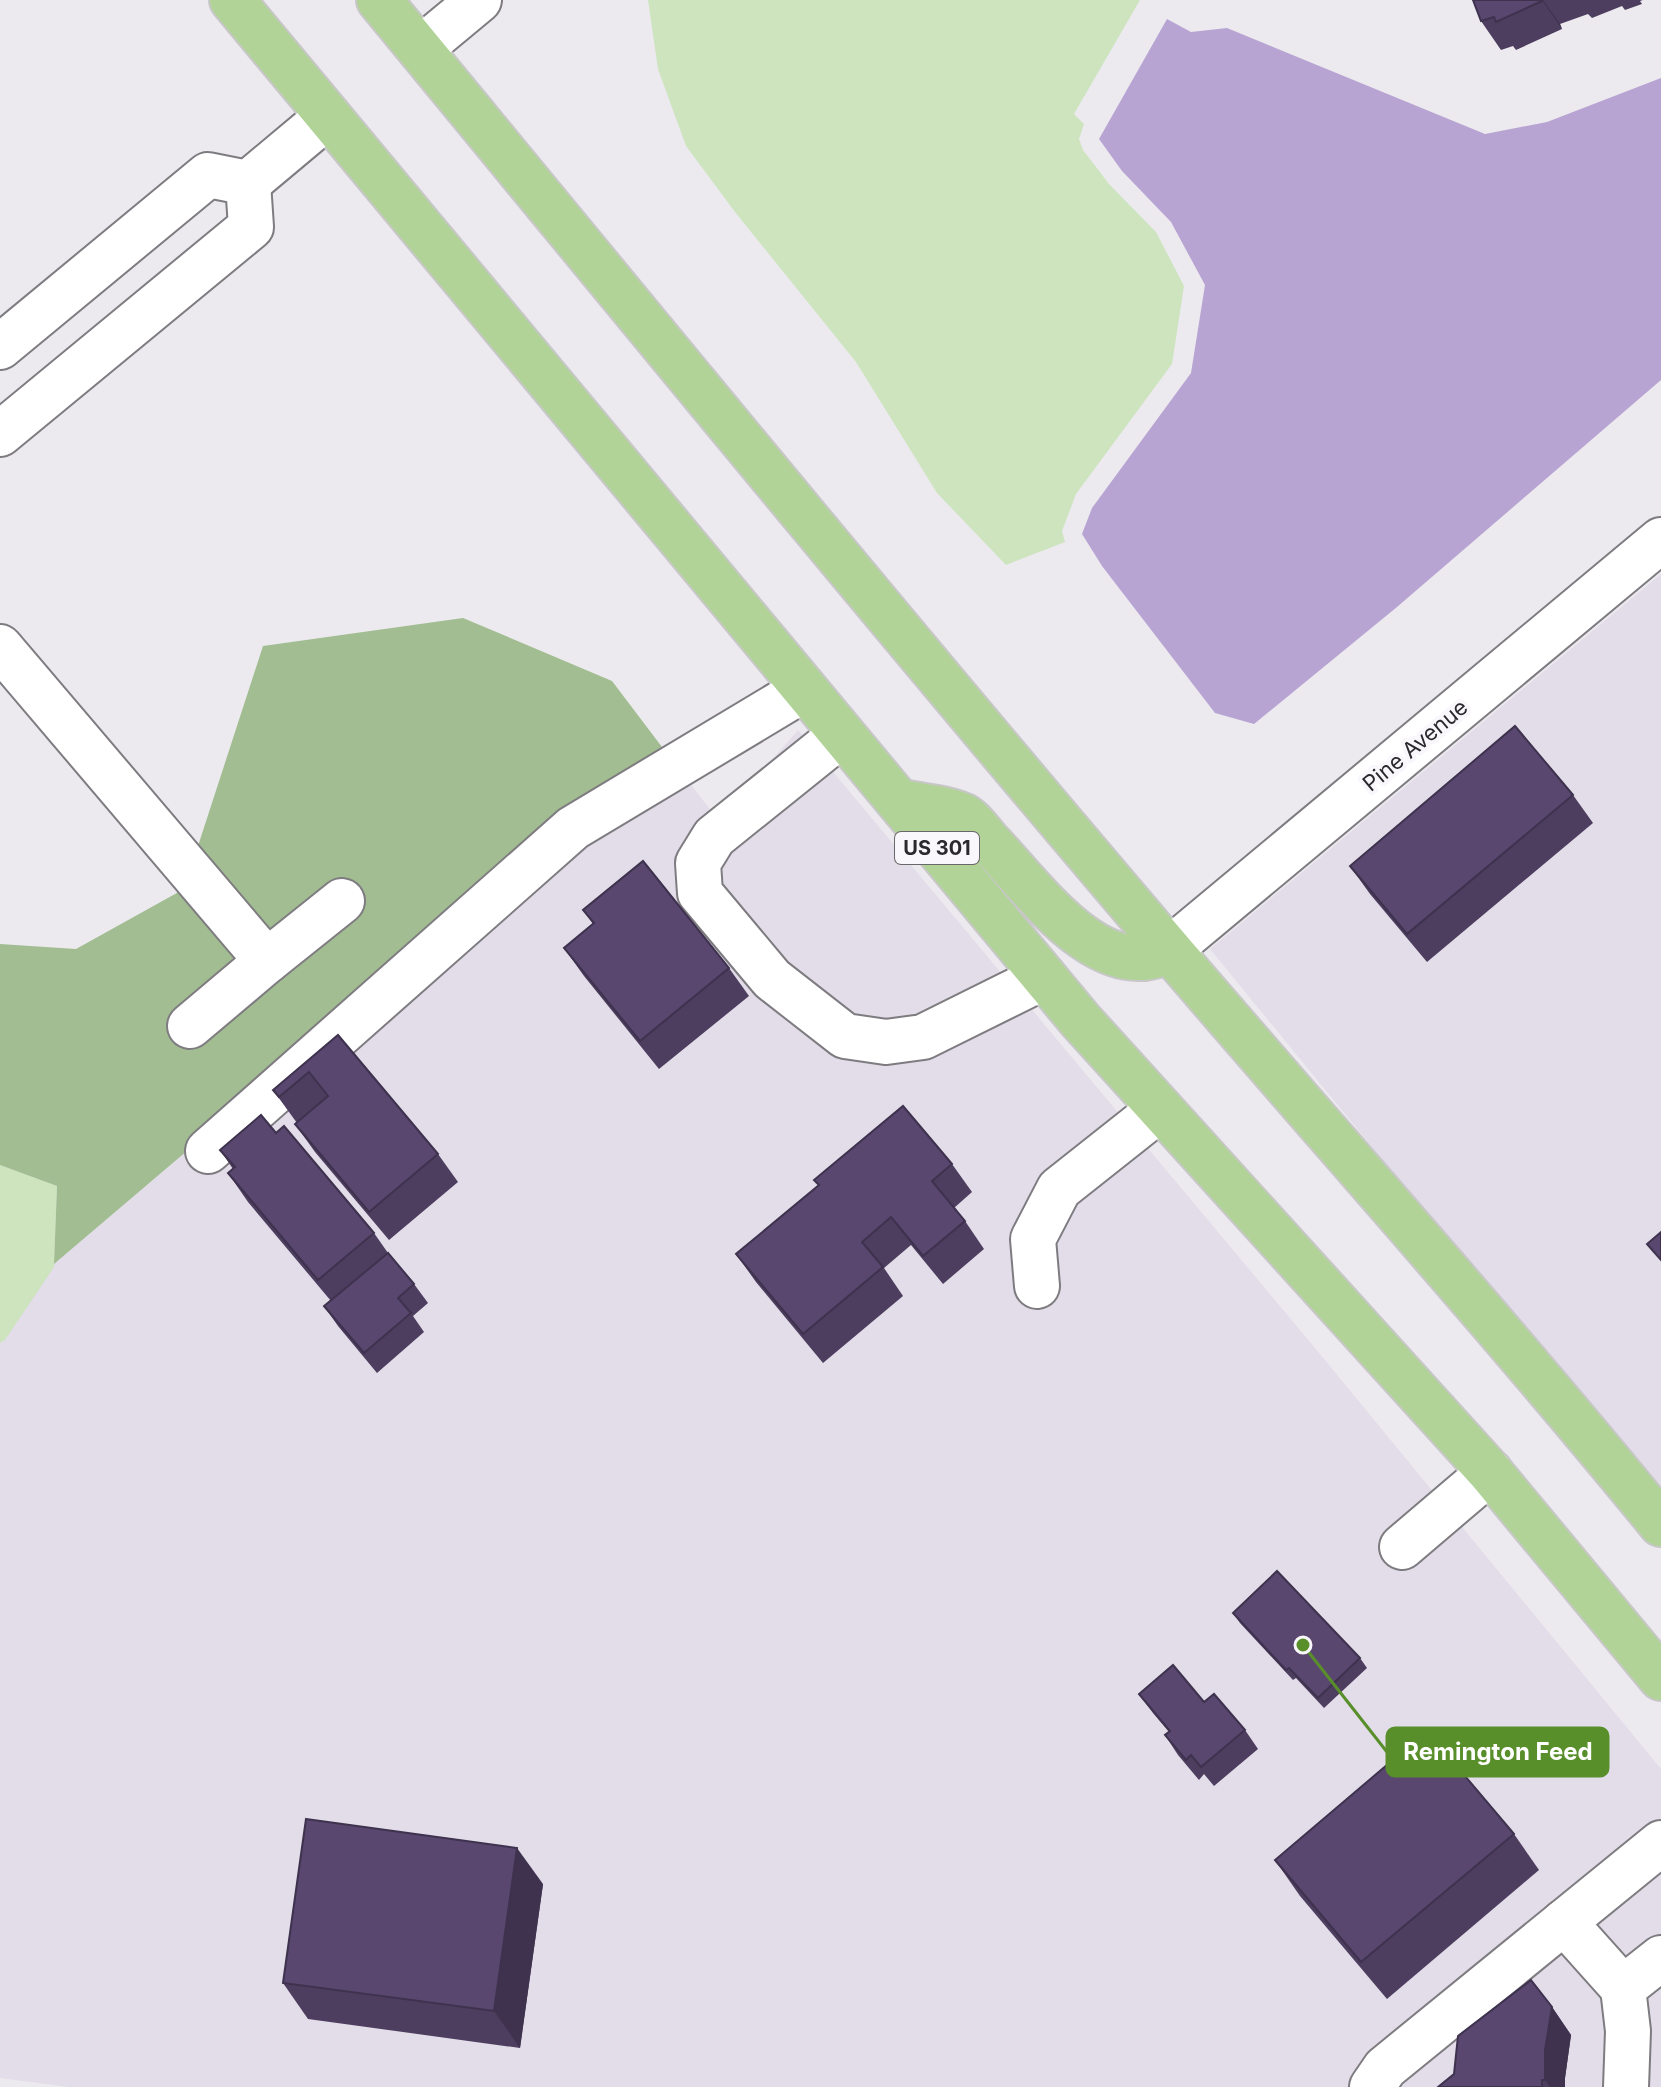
<svg xmlns="http://www.w3.org/2000/svg" width="1661" height="2087" viewBox="0 0 1661 2087" font-family="Inter,sans-serif">
	<style>
		.built { fill: #e2dde9 }
		.green { fill: #cde4bf }
		.forest { fill: #a2bd91 }
		.water { fill: #b8a4d2 }
		.lines { fill: none; stroke-linecap: round; stroke-linejoin: round }
		.minor-casing { stroke: #7e7c80; stroke-width: 48 }
		.major-casing { stroke: #c8c7c8; stroke-width: 48 }
		.minor { stroke: #fff; stroke-width: 44 }
		.major { stroke: #b2d398; stroke-width: 44 }
		.wall { fill: #4d3d5f }
		.shaded-wall { fill: #3e324e }
		.building { fill: #59476f; stroke: #3e324e; stroke-width: 2 }
		.labels { text-anchor: middle; stroke-width: 8; stroke-linejoin: round; paint-order: stroke }
		.shield { fill: #f9f7fc; stroke: #68676a; stroke-width: 2 }
		.shield-label { font-size: 20px; font-weight: bold; fill: #2a292b }
		.street-label { font-size: 22px; fill: #2a292b; stroke: #f9f7fc }
		.leader { fill: none; stroke: #598f2a; stroke-width: 3 }
		.callout-dot { fill: #598f2a; stroke: #f9f7fc; stroke-width: 3 }
		.callout { fill: #598f2a; stroke: #598f2a; stroke-width: 3 }
		.callout-label { font-size: 24px; text-anchor: middle; font-weight: bold; fill: #fff }
	</style>
	<rect width="100%" height="100%" fill="#eceaef"/>
	<g class="built">
		<path d="M1661 574V1490L1430 1218 1210 949Z"/>
		<path d="M798 730 1315 1348 1661 1769V2087H69L0 2078V1343L5 1340 54 1264 662 747 719 821Z"/>
	</g>
	<g class="green">
		<path d="M648 0H1140L1074 114 1084 124 1079 139 1083 150 1109 184 1156 232 1184 286 1172 364 1076 494 1062 531 1065 542 1006 565 937 493 856 362 735 212 686 146 658 69Z"/>
		<path d="M0 1165 57 1186 54 1267 5 1340 0 1343Z"/>
	</g>
	<path class="forest" d="M463 618 612 681 662 747 54 1264 57 1186 0 1165V944L76 949 184 889 263 646Z"/>
	<path class="water" d="M1167 19 1191 32 1227 28 1485 134 1547 122 1661 78V380L1397 607 1254 724 1215 713 1102 566 1082 534 1092 508 1191 373 1205 285 1171 222 1122 171 1099 139Z"/>
	<g class="lines">
		<g class="minor-casing">
			<g id="minor">
				<path d="M420 49 479 0"/>
				<path d="M248 183 328 116"/>
				<path d="M0 347 208 175 248 183 251 227 0 434"/>
				<path d="M0 647 267 961 190 1026"/>
				<path d="M841 735 714 837 698 863 700 893 772 979 845 1036 886 1042 923 1037 1044 977"/>
				<path d="M1169 950 1661 540"/>
				<path d="M267 961 342 901"/>
				<path d="M208 1151 573 828 803 690"/>
				<path d="M1037 1286 1033 1239 1059 1189 1160 1109"/>
				<path d="M1402 1547 1490 1472"/>
				<path d="M1564 1922 1623 1988"/>
				<path d="M1372 2087 1385 2068 1661 1843"/>
				<path d="M1626 2087 1628 2031 1623 1988 1661 1958"/>
			</g>
		</g>
		<g class="major-casing">
			<g id="major">
				<path d="M232 0 1081 1021 1490 1472 1661 1678"/>
				<path d="M379 0C640 317 900 634 1166 946 1331 1139 1501 1328 1661 1524"/>
				<path d="M898 801C918 806 945 807 964 816 973 821 982 834 989 842 1031 885 1100 987 1169 950"/>
			</g>
		</g>
		<use href="#minor" class="minor"/>
		<use href="#major" class="major"/>
	</g>
	<g class="wall">
		<path d="M1473 0H1643L1640 1 1642 4 1625 10 1622 6 1592 18 1588 14 1560 24 1562 29 1516 50 1513 46 1501 50 1481 21Z"/>
		<path d="M1573 795 1593 823 1427 962 1370 894 1350 866Z"/>
		<path d="M583 910 729 968 749 996 659 1069 584 976 564 948 593 924Z"/>
		<path d="M338 1035 438 1154 458 1182 389 1240 315 1152 295 1124 297 1123 273 1090Z"/>
		<path d="M276 1133 374 1233 388 1253 414 1284 428 1303 413 1316 424 1332 377 1373 338 1326 324 1306 331 1301 248 1202 228 1173 233 1169 220 1150Z"/>
		<path d="M952 1164 972 1192 954 1208 965 1221 984 1249 943 1284 911 1245 884 1268 903 1296 823 1363 756 1282 736 1254Z"/>
		<path d="M1233 1613 1360 1658 1367 1668 1324 1708 1296 1678 1293 1680 1240 1623Z"/>
		<path d="M1139 1694 1204 1702 1245 1730 1258 1749 1214 1786 1204 1774 1199 1780 1178 1755 1165 1735 1169 1732 1153 1713Z"/>
		<path d="M1514 1834 1539 1870 1387 1999 1300 1896 1275 1860Z"/>
		<path d="M543 1884 520 2048 308 2019 283 1983Z"/>
		<path d="M1552 2007 1571 2035 1565 2078V2087H1438Z"/>
	</g>
	<g class="shaded-wall">
		<path d="M1542 0H1543L1560 24 1562 29Z"/>
		<path d="M517 1848 543 1884 520 2048 494 2011Z"/>
		<path d="M1552 2007 1571 2035 1565 2078V2087H1550L1545 2080V2050Z"/>
	</g>
	<g class="building">
		<path d="M1473 0H1542V1L1496 22 1494 17 1481 21Z"/>
		<path d="M1515 726 1573 795 1407 934 1350 866Z"/>
		<path d="M643 861 729 968 640 1041 564 948 594 923 583 910Z"/>
		<path d="M338 1035 438 1154 369 1212 295 1124 328 1096 309 1072 279 1097 273 1090Z"/>
		<path d="M903 1106 952 1164 932 1181 965 1221 923 1256 891 1217 862 1242 883 1267 803 1334 736 1254 819 1185 814 1180Z"/>
		<path d="M261 1115 276 1133 284 1126 374 1233 318 1280 228 1173 235 1167 220 1150Z"/>
		<path d="M1661 1232V1260L1647 1244Z"/>
		<path d="M388 1253 414 1284 398 1298 411 1313 364 1353 324 1306Z"/>
		<path d="M1277 1571 1360 1658 1318 1698 1289 1668 1286 1670 1233 1613Z"/>
		<path d="M1173 1665 1204 1702 1214 1694 1245 1730 1201 1767 1191 1755 1186 1760 1165 1735 1170 1731 1139 1694Z"/>
		<path d="M1427 1731 1514 1834 1361 1962 1275 1860Z"/>
		<path d="M306 1819 517 1848 494 2011 283 1983Z"/>
		<path d="M1531 1980 1552 2007 1545 2050V2080H1542V2087H1438L1454 2074 1458 2036Z"/>
	</g>
	<g class="labels">
		<rect class="shield" x="895" y="832" width="84" height="32" rx="6"/>
		<g class="shield-label">
			<text x="937" y="855">US 301</text>
		</g>
		<g class="street-label">
			<text transform="translate(1415 745) rotate(-40)" y="8">Pine Avenue</text>
		</g>
	</g>
	<path class="leader" d="M1303 1645L1387 1752"/>
	<circle class="callout-dot" cx="1303" cy="1645" r="8"/>
	<rect class="callout" x="1387" y="1728" width="221" height="48" rx="8"/>
	<g class="callout-label">
		<text x="1498" y="1760">Remington Feed</text>
	</g>
</svg>
